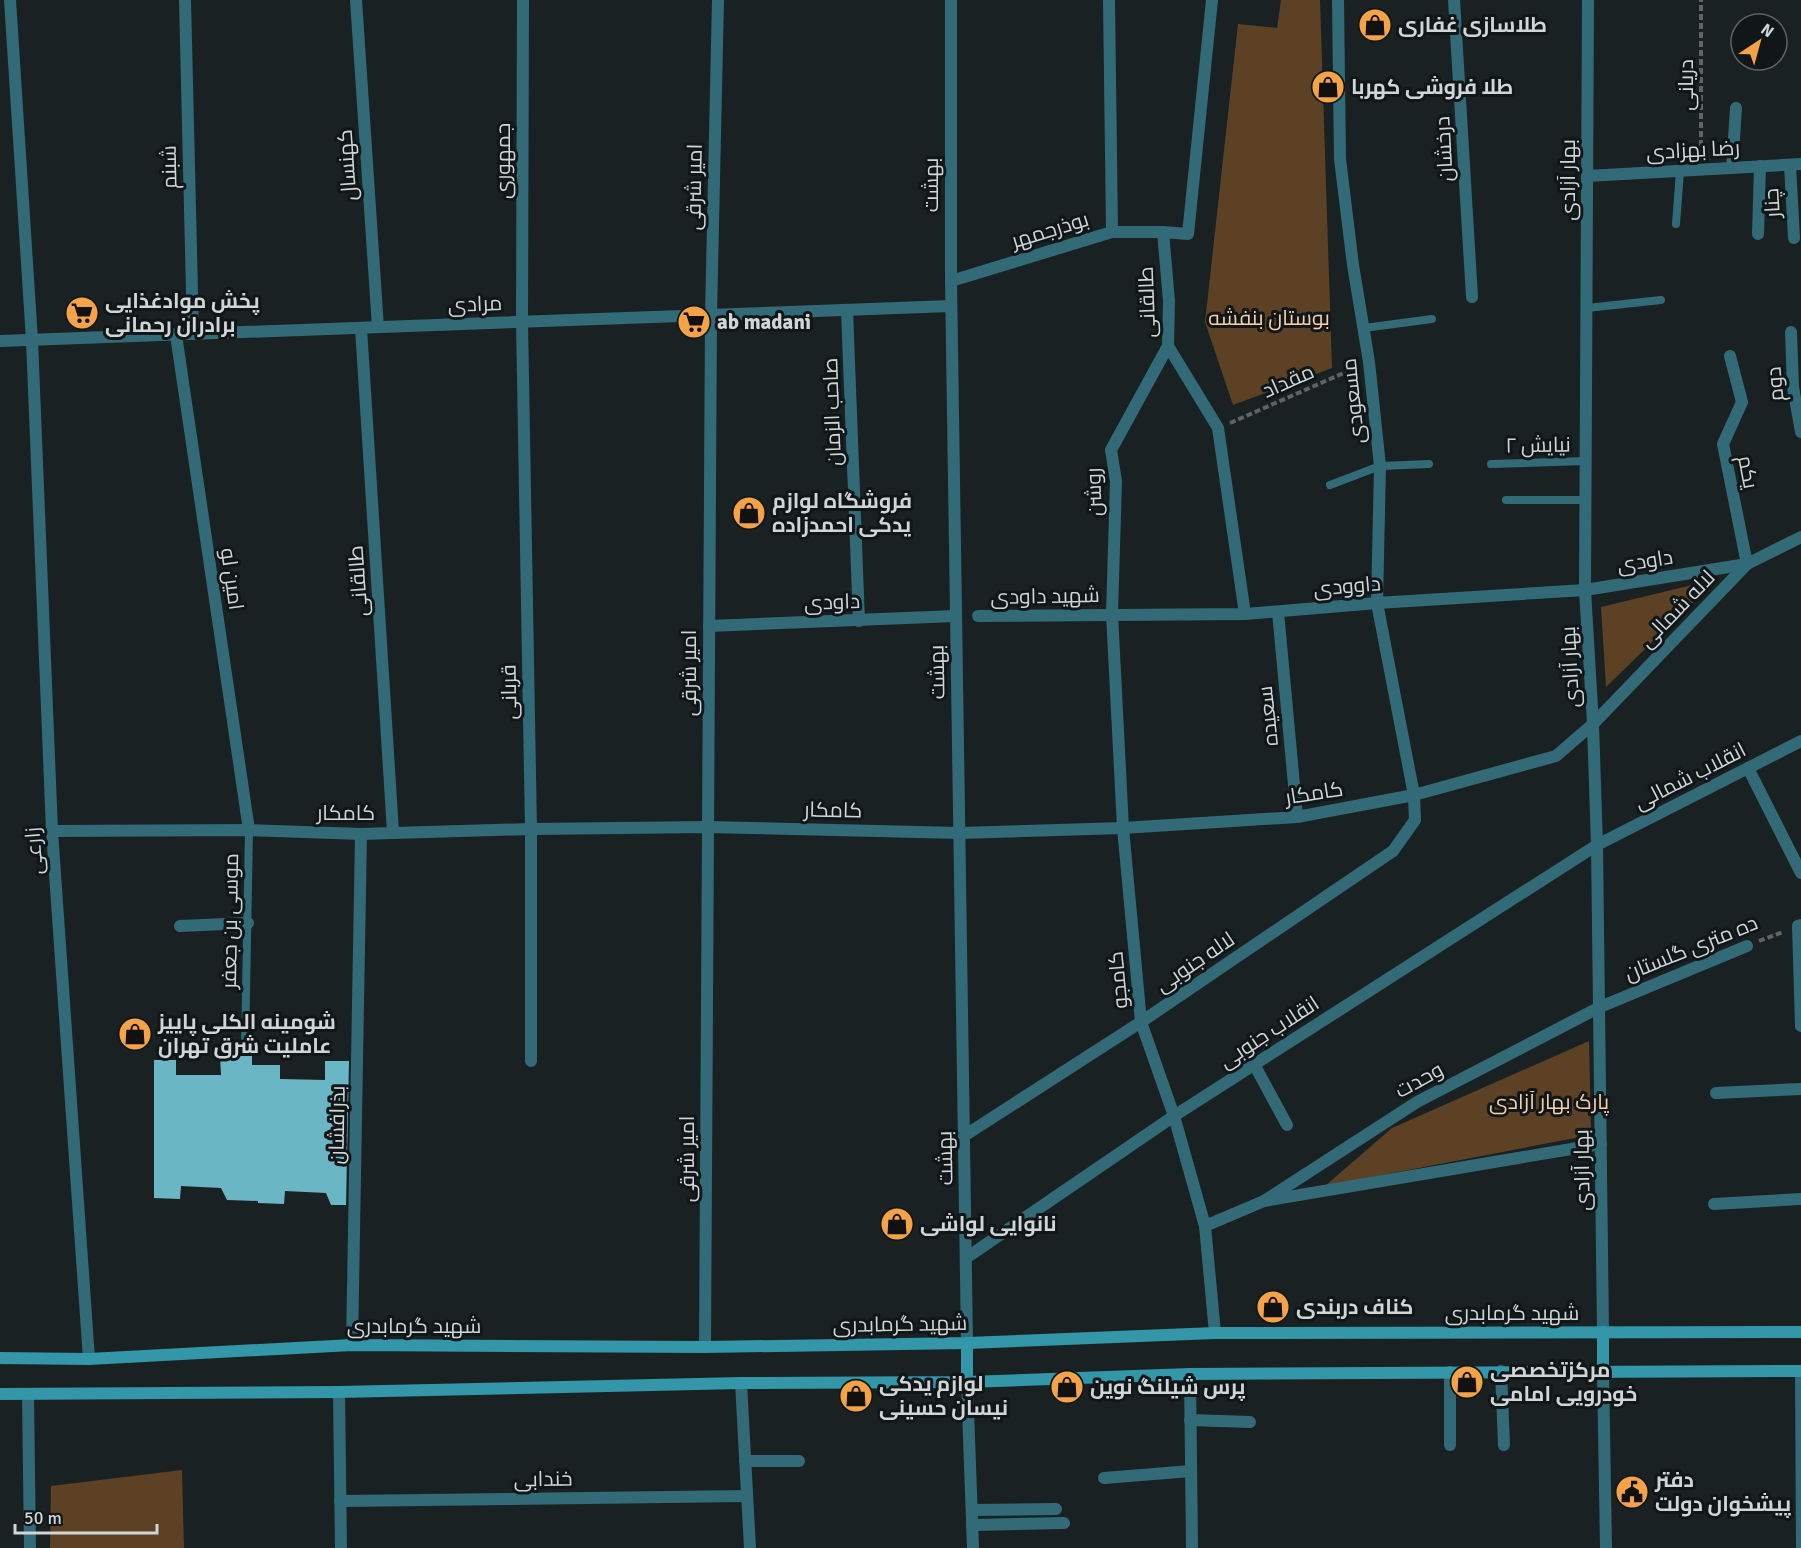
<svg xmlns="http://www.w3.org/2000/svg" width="1801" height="1548" viewBox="0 0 1801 1548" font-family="Signika,Cairo,sans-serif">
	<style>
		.green { fill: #5c4125 }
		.building { fill: #6bb6c5 }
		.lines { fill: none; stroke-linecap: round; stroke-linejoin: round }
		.path { stroke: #5e6465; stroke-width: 4; stroke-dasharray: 6 3; stroke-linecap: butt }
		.lane { stroke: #326b77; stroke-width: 8 }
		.street { stroke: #326b77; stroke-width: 12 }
		.secondary { stroke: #3396a9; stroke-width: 12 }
		.labels { text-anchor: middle; stroke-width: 6; stroke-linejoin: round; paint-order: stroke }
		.poi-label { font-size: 21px; font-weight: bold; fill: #d0d5d6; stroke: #111719; text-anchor: start }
		.street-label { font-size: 21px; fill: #d0d5d6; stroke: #111719 }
		.park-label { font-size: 21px; fill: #f7d1ac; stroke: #111719 }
	</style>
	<rect width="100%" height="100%" fill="#1a2122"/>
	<g class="green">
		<path d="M1281 0H1320L1332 368 1233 405 1205 322 1238 24 1277 28Z"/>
		<path d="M1717 579 1606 687 1601 607Z"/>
		<path d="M1589 1041 1591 1135 1325 1186 1392 1128Z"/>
		<path d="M182 1470 184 1548H50L51 1486Z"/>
	</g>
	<path class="building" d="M220 1056H252V1065H280V1079L325 1080V1061H349L346 1205H331L326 1193 285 1191 284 1204 258 1203V1201L227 1200 221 1188 181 1186 180 1199 154 1198V1060H176V1075H221Z"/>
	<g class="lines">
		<g class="path">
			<path d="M1701 155V0"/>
			<path d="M1230 423 1355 368"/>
			<path d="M1759 941 1783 932"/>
		</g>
		<g class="lane">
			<path d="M1676 224 1680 171"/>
			<path d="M1587 308 1661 300"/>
			<path d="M1364 328 1432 319"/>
			<path d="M1491 464 1586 461"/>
			<path d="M1330 485 1380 466 1429 464"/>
			<path d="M1506 500H1586"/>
			<path d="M245 1048 249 830"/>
			<path d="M1799 1371 1800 1548"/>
		</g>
		<g class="street">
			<path d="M10 0 32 340 52 831 89 1359"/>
			<path d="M185 0 193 334"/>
			<path d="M356 0 378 327"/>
			<path d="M523 0 522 322 531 829V1061"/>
			<path d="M951 0V281L967 1343"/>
			<path d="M1109 0 1112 232"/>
			<path d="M1212 0 1188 234 1163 232 1169 301 1168 346 1218 428 1245 614"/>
			<path d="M1454 0 1472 297"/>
			<path d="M1588 0 1585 590 1593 724 1597 845 1603 1332"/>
			<path d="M1790 165 1794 238"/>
			<path d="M1732 168 1736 108"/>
			<path d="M1587 176 1801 164"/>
			<path d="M1758 234 1760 166"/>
			<path d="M951 281 1112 232H1163"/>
			<path d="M847 310 859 621"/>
			<path d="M361 328 393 832"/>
			<path d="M1791 332 1793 387 1801 432"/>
			<path d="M176 335 249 830"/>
			<path d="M0 341 951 306"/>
			<path d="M1168 346 1111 450 1116 481 1112 614 1123 828 1141 1022 1174 1116 1205 1226 1215 1333"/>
			<path d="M1730 356 1742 402 1723 444 1747 564"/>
			<path d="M1278 612 1297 817"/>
			<path d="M978 616 1245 614 1377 603 1585 590 1747 564"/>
			<path d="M709 626 956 616"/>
			<path d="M1748 768 1801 873"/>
			<path d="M52 831 249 830 361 834 531 829 708 827 960 833 1123 828 1297 817 1414 795 1556 756 1593 724 1747 564 1801 537"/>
			<path d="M1801 925 1798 926 1801 1026"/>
			<path d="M180 926 248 923"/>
			<path d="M1254 1064 1287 1125"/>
			<path d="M1716 1093 1801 1089"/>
			<path d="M964 1136 1141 1022 1393 851 1415 820 1414 795 1377 603 1380 466 1369 362 1353 265 1340 159 1338 0"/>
			<path d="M1264 1201 1417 1102 1600 1007 1747 946"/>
			<path d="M1714 1204 1801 1199"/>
			<path d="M1205 1226 1264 1201 1601 1144"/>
			<path d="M966 1258 1174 1116 1597 845 1801 741"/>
			<path d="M352 1345 361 834"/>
			<path d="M705 1347 711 315 718 0"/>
			<path d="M1501 1371 1504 1445"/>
			<path d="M1603 1371 1606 1548"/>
			<path d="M1190 1374 1192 1548"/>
			<path d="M967 1382 973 1548"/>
			<path d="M741 1383 750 1548"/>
			<path d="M339 1392 341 1548"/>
			<path d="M28 1395 30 1548"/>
			<path d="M1190 1420 1250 1422"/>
			<path d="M1450 1445V1372"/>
			<path d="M745 1461H799"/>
			<path d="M1104 1478 1191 1471"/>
			<path d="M340 1501 747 1496"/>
			<path d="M972 1510 1056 1509"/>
			<path d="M972 1525 1064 1523"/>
		</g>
		<g class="secondary">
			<path d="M0 1358 89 1359 352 1345 705 1347 967 1343 1215 1333 1801 1332"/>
			<path d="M1603 1371V1332"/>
			<path d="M967 1382V1343"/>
			<path d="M0 1394 339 1392 741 1383 967 1382 1190 1374 1801 1371"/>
		</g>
	</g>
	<defs>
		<g id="shop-disc" transform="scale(1.725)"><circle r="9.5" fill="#f5a346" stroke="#111719"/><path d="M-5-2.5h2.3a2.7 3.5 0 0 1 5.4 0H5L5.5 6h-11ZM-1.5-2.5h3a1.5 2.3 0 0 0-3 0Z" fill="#111"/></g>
		<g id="supermarket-disc" transform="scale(1.725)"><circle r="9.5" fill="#f5a346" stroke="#111719"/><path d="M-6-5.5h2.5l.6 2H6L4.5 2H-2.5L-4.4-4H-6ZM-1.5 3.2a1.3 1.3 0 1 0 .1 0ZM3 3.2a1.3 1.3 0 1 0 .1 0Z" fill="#111"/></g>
		<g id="civic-disc" transform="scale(1.725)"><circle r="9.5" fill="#f5a346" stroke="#111719"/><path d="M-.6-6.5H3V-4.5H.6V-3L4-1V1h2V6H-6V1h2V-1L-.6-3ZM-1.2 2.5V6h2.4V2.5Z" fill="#111"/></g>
	</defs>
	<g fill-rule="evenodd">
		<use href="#shop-disc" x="1375" y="25"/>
		<use href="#shop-disc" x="1328" y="87"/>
		<use href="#supermarket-disc" x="82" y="313"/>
		<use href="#supermarket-disc" x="694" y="322"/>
		<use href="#shop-disc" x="749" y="513"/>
		<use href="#shop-disc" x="135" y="1034"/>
		<use href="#shop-disc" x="897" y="1224"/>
		<use href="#shop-disc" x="1273" y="1307"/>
		<use href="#shop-disc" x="1467" y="1382"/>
		<use href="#shop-disc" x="1067" y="1387"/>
		<use href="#shop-disc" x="856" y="1396"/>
		<use href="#civic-disc" x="1632" y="1492"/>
	</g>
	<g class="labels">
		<g class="poi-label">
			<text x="1398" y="32">طلاسازی غفاری</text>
			<text x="1351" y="94">طلا فروشی کهربا</text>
			<text x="105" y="308">پخش موادغذایی<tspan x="105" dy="24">برادران رحمانی</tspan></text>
			<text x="717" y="329">ab madani</text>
			<text x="772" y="508">فروشگاه لوازم<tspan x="772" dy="24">یدکی احمدزاده</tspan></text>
			<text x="158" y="1029">شومینه الکلی پاییز<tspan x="158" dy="24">عاملیت شرق تهران</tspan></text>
			<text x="920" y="1231">نانوایی لواشی</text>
			<text x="1296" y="1314">کناف دربندی</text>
			<text x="1490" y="1377">مرکزتخصصی<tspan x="1490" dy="24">خودرویی امامی</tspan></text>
			<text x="879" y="1391">لوازم یدکی<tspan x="879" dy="24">نیسان حسینی</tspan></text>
			<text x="1090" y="1394">پرس شیلنگ نوین</text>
			<text x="1655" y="1487">دفتر<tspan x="1655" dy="24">پیشخوان دولت</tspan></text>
		</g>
		<g class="street-label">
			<text transform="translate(1686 85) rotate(-90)" y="7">دریانی</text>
			<text transform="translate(1444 149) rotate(-93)" y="7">درخشان</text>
			<text transform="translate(1693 150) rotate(-3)" y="7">رضا بهزادی</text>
			<text transform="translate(503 161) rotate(-90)" y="7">جمهوری</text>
			<text transform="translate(347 165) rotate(-94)" y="7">کهنسال</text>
			<text transform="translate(169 167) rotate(-91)" y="7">شبنم</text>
			<text transform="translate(1568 180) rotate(-90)" y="7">بهار آزادی</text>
			<text transform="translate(931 185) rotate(-90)" y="7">بهشت</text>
			<text transform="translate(694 187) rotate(-89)" y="7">امیر شرقی</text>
			<text transform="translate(1772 203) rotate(-93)" y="7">چنار</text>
			<text transform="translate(1050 230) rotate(-17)" y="7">بوذرجمهر</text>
			<text transform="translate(1147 302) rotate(-92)" y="7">طالقانی</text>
			<text transform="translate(475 304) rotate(-2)" y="7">مرادی</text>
			<text transform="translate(1288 381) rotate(-24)" y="7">مقداد</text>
			<text transform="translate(1775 384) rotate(-95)" y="7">دوم</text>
			<text transform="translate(1353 401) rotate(-96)" y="7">مسعودی</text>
			<text transform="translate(832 412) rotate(-92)" y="7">صاحب الزمان</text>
			<text transform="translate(1538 445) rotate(-1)" y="7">نیایش ۲</text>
			<text transform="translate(1748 472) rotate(79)" y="7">یکم</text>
			<text transform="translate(1094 492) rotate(-92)" y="7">روشن</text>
			<text transform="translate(1645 561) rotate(-9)" y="7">داودی</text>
			<text transform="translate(232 579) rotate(82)" y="7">امین لو</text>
			<text transform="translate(358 581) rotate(-94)" y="7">طالقانی</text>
			<text transform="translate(1347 586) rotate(-5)" y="7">داوودی</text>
			<text transform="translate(1045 596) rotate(-1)" y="7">شهید داودی</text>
			<text transform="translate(832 602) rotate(-2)" y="7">داودی</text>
			<text transform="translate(1677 609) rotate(-46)" y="7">لاله شمالی</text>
			<text transform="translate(1570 667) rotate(-93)" y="7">بهار آزادی</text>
			<text transform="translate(937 672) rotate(-91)" y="7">بهشت</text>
			<text transform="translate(689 673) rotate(-90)" y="7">امیر شرقی</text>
			<text transform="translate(509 692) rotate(-91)" y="7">قربانی</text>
			<text transform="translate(1268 716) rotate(-96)" y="7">سعیده</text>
			<text transform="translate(1690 776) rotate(-27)" y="7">انقلاب شمالی</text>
			<text transform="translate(1314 793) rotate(-9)" y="7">کامکار</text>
			<text transform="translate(833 810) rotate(1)" y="7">کامکار</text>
			<text x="346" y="820">کامکار</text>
			<text transform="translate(34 851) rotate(-94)" y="7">زارعی</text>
			<text transform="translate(230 921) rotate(-89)" y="7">موسی بن جعفر</text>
			<text transform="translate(1691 948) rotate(-22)" y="7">ده متری گلستان</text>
			<text transform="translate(1195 962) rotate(-34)" y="7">لاله جنوبی</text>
			<text transform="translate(1118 980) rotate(-95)" y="7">کامجو</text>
			<text transform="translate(1269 1032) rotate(-33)" y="7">انقلاب جنوبی</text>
			<text transform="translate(1419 1080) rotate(-29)" y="7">وحدت</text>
			<text transform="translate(337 1125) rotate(-89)" y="7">بذرافشان</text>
			<text transform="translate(945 1158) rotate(-91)" y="7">بهشت</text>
			<text transform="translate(687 1159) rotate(-90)" y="7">امیر شرقی</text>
			<text transform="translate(1582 1170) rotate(-91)" y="7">بهار آزادی</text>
			<text x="1512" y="1320">شهید گرمابدری</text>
			<text transform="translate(900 1324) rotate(-1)" y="7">شهید گرمابدری</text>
			<text x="414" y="1333">شهید گرمابدری</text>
			<text transform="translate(543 1479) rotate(-1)" y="7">خندابی</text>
		</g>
		<g class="park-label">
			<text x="1269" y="325">بوستان بنفشه</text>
			<text x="1549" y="1109">پارک بهار آزادی</text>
		</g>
	</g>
	<g transform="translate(1759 42) rotate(36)"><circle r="28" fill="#111719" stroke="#5d6365" stroke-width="1.5"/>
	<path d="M0-4.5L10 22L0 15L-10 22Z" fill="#f5a346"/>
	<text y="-9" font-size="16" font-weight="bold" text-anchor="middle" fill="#d0d5d6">N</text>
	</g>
	<path d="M15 1524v9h142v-9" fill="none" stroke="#d0d5d6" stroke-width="3"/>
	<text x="24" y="1524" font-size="18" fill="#d0d5d6" stroke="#111719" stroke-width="4.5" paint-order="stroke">50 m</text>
</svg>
